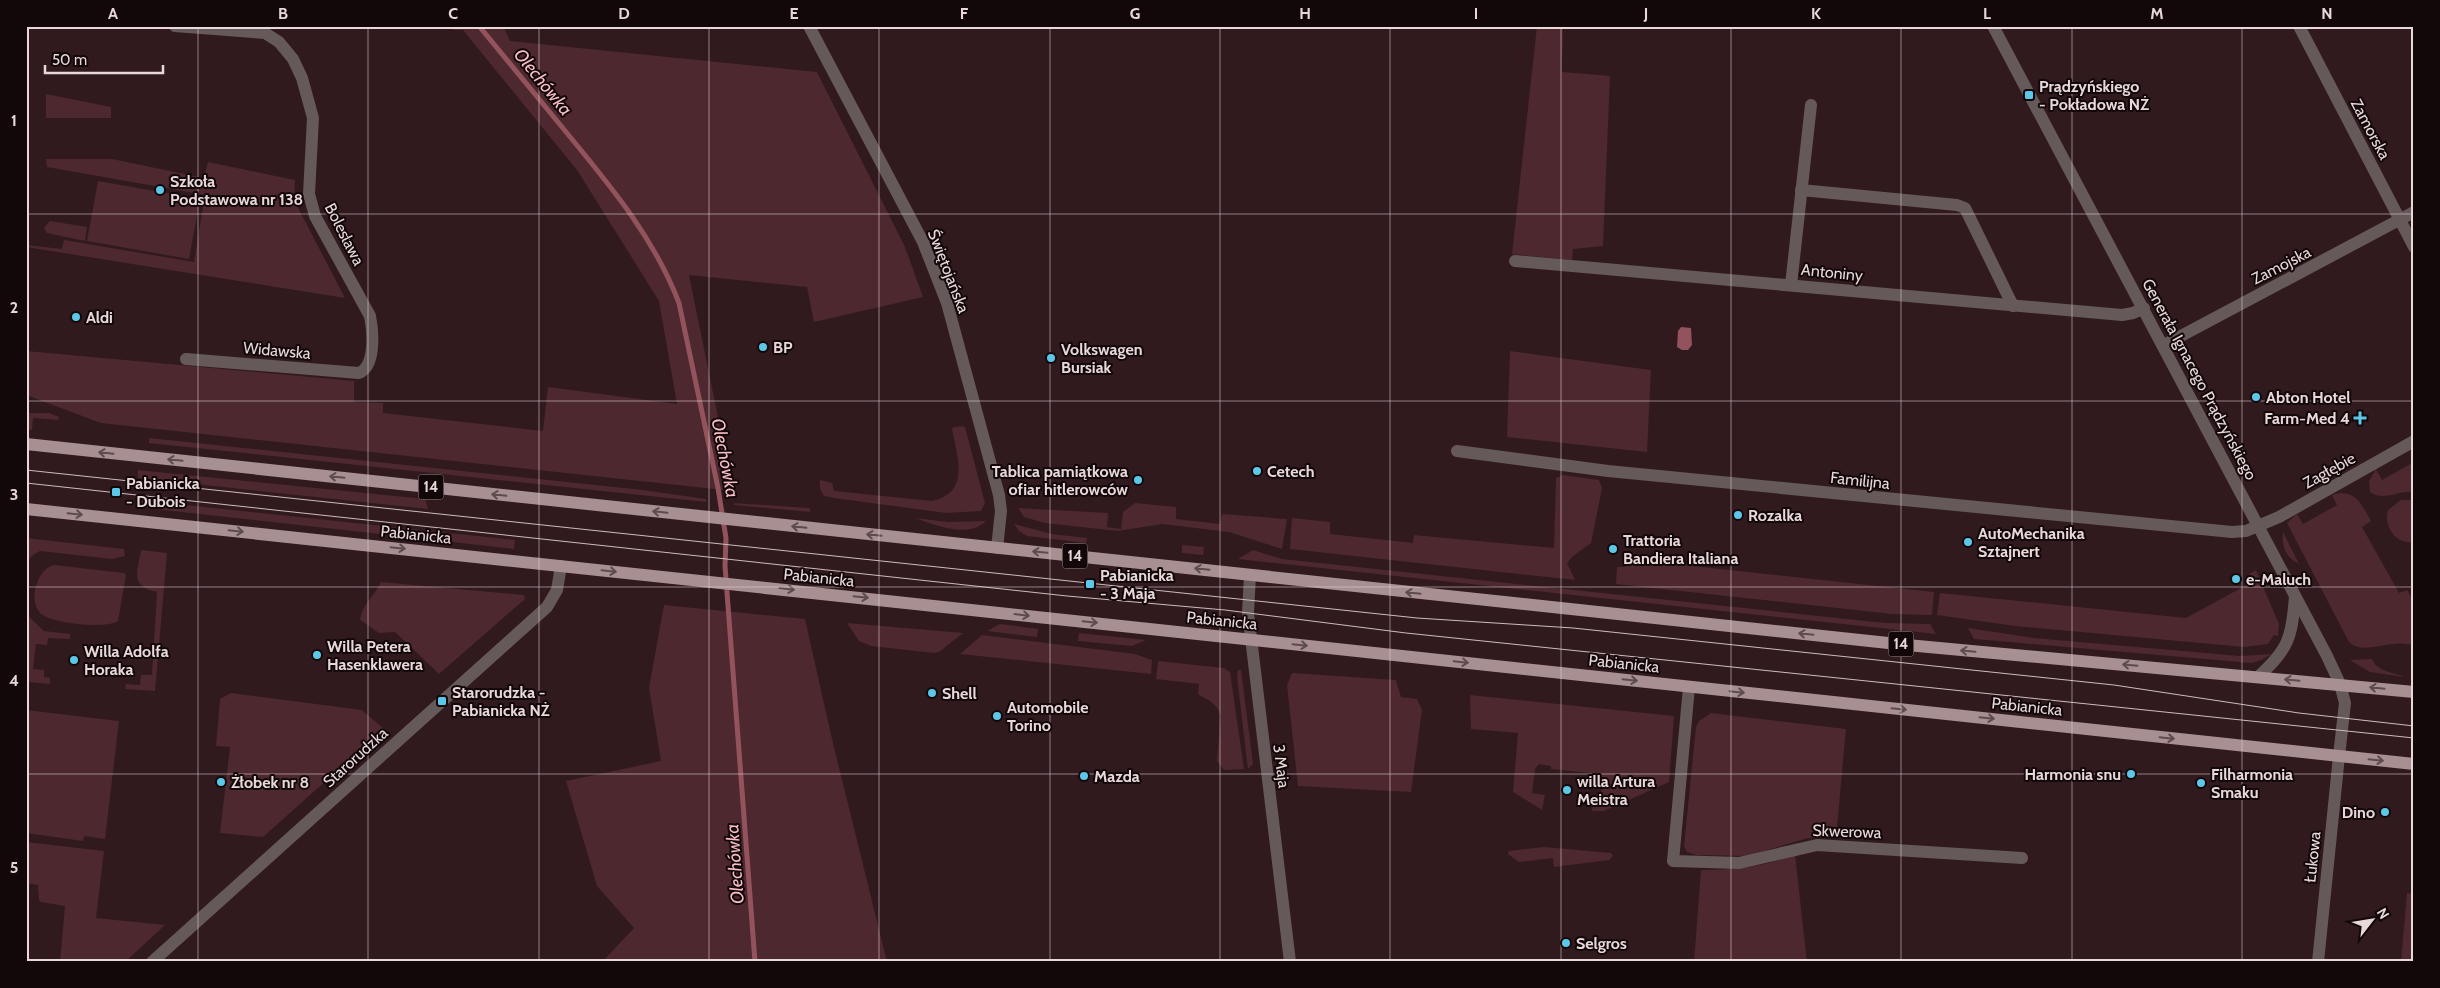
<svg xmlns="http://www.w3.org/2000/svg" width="2440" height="988" viewBox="0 0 2440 988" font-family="Cabin,sans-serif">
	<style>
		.green { fill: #4d282e }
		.water { fill: #92535d }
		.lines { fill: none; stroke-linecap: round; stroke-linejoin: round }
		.stream { stroke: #92535d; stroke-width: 5 }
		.minor { stroke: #65595a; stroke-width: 12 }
		.tertiary { stroke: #65595a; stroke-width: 12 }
		.primary { stroke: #a88f92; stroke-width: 12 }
		.tram { stroke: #cdbcbe; stroke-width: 1 }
		.oneway { stroke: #5d4c4e }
		.grid { fill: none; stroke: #e8d8da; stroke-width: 1; stroke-opacity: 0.55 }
		.poi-dot { fill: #5cc7e7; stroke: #120809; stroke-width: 2 }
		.labels { text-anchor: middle; stroke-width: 4; stroke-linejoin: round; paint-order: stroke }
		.shield { fill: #120809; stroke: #a89a9b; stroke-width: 1 }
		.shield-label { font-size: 15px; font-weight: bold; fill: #e8d8da }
		.poi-label { font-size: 16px; font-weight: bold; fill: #e8d8da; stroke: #120809; text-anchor: start }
		.street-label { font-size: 16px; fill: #e8d8da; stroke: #120809 }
		.water-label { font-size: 18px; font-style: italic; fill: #f9bec5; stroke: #120809 }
		.neatline { fill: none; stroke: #e8d8da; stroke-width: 2 }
		.grid-label { font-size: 16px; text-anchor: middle; font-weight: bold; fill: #e8d8da }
	</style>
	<rect width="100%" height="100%" fill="#301a1e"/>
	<g class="green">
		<path d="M451 26H503L510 41 817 72 905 247 923 297 814 322 807 287 689 275 733 491 101 423 26 395V351L354 381V402L383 403V413L543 431 548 387 677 404 659 301 577 170 463 30H454Z"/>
		<path d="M1537 26H1563L1562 72 1610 76 1603 246 1573 249 1572 260 1512 254Z"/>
		<path d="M46 94 111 107V118H46Z"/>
		<path d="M46 159H112L204 178 208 162 295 180 294 200 345 298 26 247V245L62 249 64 240 194 262 205 195 47 167Z"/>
		<path d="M98 181 200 199 189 259 87 241Z"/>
		<path d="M50 221 87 227 85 241 47 233 44 228Z"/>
		<path d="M1510 351 1651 370 1647 452 1507 437Z"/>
		<path d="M26 413H49L59 417 58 420 33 418 32 430 26 429Z"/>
		<path d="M961 426 965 427 985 503 981 511 946 513 834 498 824 496 820 489V480L832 483 834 491 932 501C971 492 957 458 952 428Z"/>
		<path d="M149 438 643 490 706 499V502L149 443Z"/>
		<path d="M2414 462V492C2398 490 2384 502 2370 492L2369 481 2376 469 2382 480Z"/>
		<path d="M138 470 425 499 428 509 138 478Z"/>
		<path d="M1563 475 1599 480 1602 488 1591 543 1572 557 1567 563 1575 580 1290 549 1292 518 1330 522V534L1413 543 1414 535 1554 548 1556 478Z"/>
		<path d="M2340 493C2358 493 2363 507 2371 521L2362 527 2399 593 2407 590 2414 602V645C2407 644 2400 643 2393 644 2378 645 2361 653 2349 642L2287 523 2297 514 2303 524 2337 505 2332 495Z"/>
		<path d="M139 500 515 540 514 549 137 507Z"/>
		<path d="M2401 500H2414V542C2396 545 2383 526 2388 510Z"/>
		<path d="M734 503 809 508 811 512 734 505Z"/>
		<path d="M1135 503 1176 507V519L1220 524 1222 514 1287 519 1282 549 1229 532 1162 524 1118 531 1045 523 1024 517 1018 508 1108 513 1107 527 1121 529 1123 512Z"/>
		<path d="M915 518 948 522 986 521C968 539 935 525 915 518Z"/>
		<path d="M1014 524 1052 534 1087 538 1086 543 1027 536 1019 531Z"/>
		<path d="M2283 532 2299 564C2286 557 2281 547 2283 532Z"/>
		<path d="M26 538 124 549 125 556 112 559 40 551 34 554 26 562Z"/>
		<path d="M1182 545 1204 547 1203 555 1182 553Z"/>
		<path d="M141 550 167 553 155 691 125 689 126 684 140 685 141 675H152L157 592C130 586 137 573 141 550Z"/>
		<path d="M1253 550 1282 559 1885 623 1930 624 1936 634 1238 559Z"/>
		<path d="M1628 559 1934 592 1932 615 1892 614 1616 584 1617 567H1625Z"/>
		<path d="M54 565 124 573 126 575 118 621C106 629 51 624 40 613 28 600 37 569 54 565Z"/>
		<path d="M2256 570 2279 624 2278 636 2274 635 2268 644 2244 647 2015 626 1937 615 1940 593 2186 618 2252 582 2249 574Z"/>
		<path d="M381 582 524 595 525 599 439 674 395 632 379 633 360 620C363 602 373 599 381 582Z"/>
		<path d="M664 605 805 619 832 739 887 962H602L634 928 597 886 566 781 661 761 649 688Z"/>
		<path d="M26 614 44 631 70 634V639L48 638 47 645 36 644 33 669 44 670V677L50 678V684L27 682 26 685Z"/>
		<path d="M847 623 963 633 939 652 934 653 871 646 859 641Z"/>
		<path d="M1000 624 1038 629 1037 637 987 631Z"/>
		<path d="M1968 628 2034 638 2240 656 2272 654 2261 660 2251 663 1998 641 1974 639Z"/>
		<path d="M1079 633 1146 640 1132 646 1078 641Z"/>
		<path d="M982 635 1135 654 1152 660 1151 674 960 654Z"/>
		<path d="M2372 659C2377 672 2394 672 2404 677L2370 672 2350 660Z"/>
		<path d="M1158 661 1224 668 1230 672 1244 769 1224 770 1217 761 1221 715C1216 703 1208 700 1198 694L1199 684 1156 679Z"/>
		<path d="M1238 670H1241L1253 764 1248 769 1237 677Z"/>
		<path d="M1292 673 1396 680 1401 697 1417 699 1422 710 1411 792 1298 786 1287 685Z"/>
		<path d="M231 693 362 710 384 729 263 837 220 833 230 747 216 746 220 699Z"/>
		<path d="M1470 695 1674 716 1669 782 1604 811H1592L1594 795H1601L1602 787 1592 786 1594 777 1590 773 1551 769V766L1539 764 1535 769 1532 793 1545 795 1542 810 1513 792 1518 733 1471 729Z"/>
		<path d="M26 710 119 721 105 839 84 836 83 841 26 833Z"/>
		<path d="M1711 713 1846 729 1836 838H1808L1747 856 1696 855 1687 852 1684 846 1696 727 1699 721Z"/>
		<path d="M26 842 104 851 96 918 165 925 125 962H60L65 906 41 902 39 900 38 885 26 883Z"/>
		<path d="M1544 847 1611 853 1613 856 1609 860 1554 867 1553 858 1519 862 1508 854 1509 851Z"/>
		<path d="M1795 855 1807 962H1694L1701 870C1735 870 1763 867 1795 855Z"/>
		<path d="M2407 893 2414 894V962H2401Z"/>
	</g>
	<path class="water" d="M1681 327 1691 328 1692 345 1688 350H1682L1677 347 1678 331Z"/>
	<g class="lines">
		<path class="stream" d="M479 26C510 64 541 101 571 138 613 189 655 240 679 303L718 488 726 538 725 566 755 962"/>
		<g class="minor">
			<path d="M175 26 265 33 279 42 293 59 302 78 313 118 309 194 315 216 370 316C373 331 376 366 359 373L186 359"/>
			<path d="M809 26 923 242 947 303 999 495 1001 511 997 548"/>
			<path d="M2299 26 2414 247"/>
			<path d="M1801 190 1957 205 1965 208 2013 306"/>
			<path d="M1515 261 2122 315 2133 313 2144 308"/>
			<path d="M1791 285 1811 105"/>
			<path d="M1457 451 1608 471 2232 532 2246 531 2279 517 2414 441"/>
			<path d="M1689 687 1673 861 1739 863 1817 845 2022 858"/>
			<path d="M2318 962 2339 756"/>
		</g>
		<g class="tertiary">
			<path d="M1993 26 2327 656 2340 684 2345 703 2339 756"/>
			<path d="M2164 345 2414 212"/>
			<path d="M1250 575 1248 613 1290 962"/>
			<path d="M2258 677C2289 649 2292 637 2295 596"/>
			<path d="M152 962 547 607 557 590 561 566"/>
		</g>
		<g class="primary">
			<path d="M26 444 1907 645 2414 692"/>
			<path d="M26 509 2414 764"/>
		</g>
		<g class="tram">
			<path d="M26 470 1417 618 1573 628 2114 685 2299 713 2414 726"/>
			<path d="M26 483 1067 596 1225 610 1406 633 2414 738"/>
		</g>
	</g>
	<defs><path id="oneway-shaft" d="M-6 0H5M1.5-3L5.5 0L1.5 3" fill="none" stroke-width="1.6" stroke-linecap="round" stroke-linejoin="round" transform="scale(1.25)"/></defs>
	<g class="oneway">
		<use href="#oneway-shaft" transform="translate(106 453) rotate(-174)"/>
		<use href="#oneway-shaft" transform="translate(175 460) rotate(-174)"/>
		<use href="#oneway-shaft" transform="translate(337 477) rotate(-174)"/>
		<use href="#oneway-shaft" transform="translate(499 495) rotate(-174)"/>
		<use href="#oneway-shaft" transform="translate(660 512) rotate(-174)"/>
		<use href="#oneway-shaft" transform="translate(75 514) rotate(6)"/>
		<use href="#oneway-shaft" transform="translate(799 527) rotate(-174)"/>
		<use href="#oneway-shaft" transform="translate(236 531) rotate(6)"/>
		<use href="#oneway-shaft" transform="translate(874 535) rotate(-174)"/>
		<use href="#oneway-shaft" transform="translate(398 548) rotate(6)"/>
		<use href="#oneway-shaft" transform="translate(1040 552) rotate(-175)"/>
		<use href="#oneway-shaft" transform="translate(1202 569) rotate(-174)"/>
		<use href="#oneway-shaft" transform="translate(609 571) rotate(6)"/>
		<use href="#oneway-shaft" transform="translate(787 589) rotate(7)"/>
		<use href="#oneway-shaft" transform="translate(1413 593) rotate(-174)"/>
		<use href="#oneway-shaft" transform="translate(861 597) rotate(6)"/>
		<use href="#oneway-shaft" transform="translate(1022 615) rotate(7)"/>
		<use href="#oneway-shaft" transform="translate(1090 622) rotate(6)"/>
		<use href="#oneway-shaft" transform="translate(1806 634) rotate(-174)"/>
		<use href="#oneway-shaft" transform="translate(1300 645) rotate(6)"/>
		<use href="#oneway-shaft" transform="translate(1968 651) rotate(-175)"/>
		<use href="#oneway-shaft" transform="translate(1461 662) rotate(6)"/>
		<use href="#oneway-shaft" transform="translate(2130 665) rotate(-175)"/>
		<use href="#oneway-shaft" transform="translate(1630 680) rotate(6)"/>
		<use href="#oneway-shaft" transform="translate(2292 680) rotate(-175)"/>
		<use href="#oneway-shaft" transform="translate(2377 688) rotate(-174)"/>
		<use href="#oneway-shaft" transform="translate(1737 692) rotate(6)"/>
		<use href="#oneway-shaft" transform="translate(1899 709) rotate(6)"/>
		<use href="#oneway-shaft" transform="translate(1987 718) rotate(6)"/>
		<use href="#oneway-shaft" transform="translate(2167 738) rotate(6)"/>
		<use href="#oneway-shaft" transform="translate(2376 760) rotate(6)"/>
	</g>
	<path class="grid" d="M198 26V962M368 26V962M539 26V962M709 26V962M879 26V962M1050 26V962M1220 26V962M1390 26V962M1561 26V962M1731 26V962M1901 26V962M2072 26V962M2242 26V962M26 214H2414M26 401H2414M26 587H2414M26 774H2414"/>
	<g class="poi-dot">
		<rect x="2024" y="90" width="10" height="10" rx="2.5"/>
		<circle cx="160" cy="190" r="5"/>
		<circle cx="76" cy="317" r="5"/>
		<circle cx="763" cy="347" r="5"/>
		<circle cx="1051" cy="358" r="5"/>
		<circle cx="2256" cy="397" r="5"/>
		<path d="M2357.5 410.5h5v5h5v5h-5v5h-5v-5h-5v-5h5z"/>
		<circle cx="1257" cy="471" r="5"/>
		<circle cx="1138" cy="480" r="5"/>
		<rect x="111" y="487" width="10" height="10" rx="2.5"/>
		<circle cx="1738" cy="515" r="5"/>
		<circle cx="1968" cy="542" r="5"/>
		<circle cx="1613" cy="549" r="5"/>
		<circle cx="2236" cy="579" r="5"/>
		<rect x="1085" y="579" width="10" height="10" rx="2.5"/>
		<circle cx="317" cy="655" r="5"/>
		<circle cx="74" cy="660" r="5"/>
		<circle cx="932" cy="693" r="5"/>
		<rect x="437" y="696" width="10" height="10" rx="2.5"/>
		<circle cx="997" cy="716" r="5"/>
		<circle cx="2131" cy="774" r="5"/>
		<circle cx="1084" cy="776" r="5"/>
		<circle cx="221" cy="782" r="5"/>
		<circle cx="2201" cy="783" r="5"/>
		<circle cx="1567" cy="790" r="5"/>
		<circle cx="2385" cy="812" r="5"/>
		<circle cx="1566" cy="943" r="5"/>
	</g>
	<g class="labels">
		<g class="shield">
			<rect x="418.5" y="474.5" width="25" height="25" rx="4"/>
			<rect x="1062.5" y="543.5" width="25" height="25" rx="4"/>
			<rect x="1888.5" y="631.5" width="25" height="25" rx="4"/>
		</g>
		<g class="shield-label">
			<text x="431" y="492">14</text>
			<text x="1075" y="561">14</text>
			<text x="1901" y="649">14</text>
		</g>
		<g class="poi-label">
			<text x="2039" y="92">Prądzyńskiego<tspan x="2039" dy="18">- Pokładowa NŻ</tspan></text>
			<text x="170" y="187">Szkoła<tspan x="170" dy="18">Podstawowa nr 138</tspan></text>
			<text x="86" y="323">Aldi</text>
			<text x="773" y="353">BP</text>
			<text x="1061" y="355">Volkswagen<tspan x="1061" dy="18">Bursiak</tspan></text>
			<text x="2266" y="403">Abton Hotel</text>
			<text x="2350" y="424" text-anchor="end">Farm-Med 4</text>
			<text x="1128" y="477" text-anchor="end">Tablica pamiątkowa<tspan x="1128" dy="18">ofiar hitlerowców</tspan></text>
			<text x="1267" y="477">Cetech</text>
			<text x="126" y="489">Pabianicka<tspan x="126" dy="18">- Dubois</tspan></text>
			<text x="1748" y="521">Rozalka</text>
			<text x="1978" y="539">AutoMechanika<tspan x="1978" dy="18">Sztajnert</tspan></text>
			<text x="1623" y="546">Trattoria<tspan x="1623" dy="18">Bandiera Italiana</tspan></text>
			<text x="1100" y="581">Pabianicka<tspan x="1100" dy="18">- 3 Maja</tspan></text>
			<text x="2246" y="585">e-Maluch</text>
			<text x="327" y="652">Willa Petera<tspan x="327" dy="18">Hasenklawera</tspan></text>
			<text x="84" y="657">Willa Adolfa<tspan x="84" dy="18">Horaka</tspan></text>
			<text x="452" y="698">Starorudzka -<tspan x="452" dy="18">Pabianicka NŻ</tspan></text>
			<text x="942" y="699">Shell</text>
			<text x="1007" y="713">Automobile<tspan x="1007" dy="18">Torino</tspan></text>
			<text x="2121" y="780" text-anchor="end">Harmonia snu</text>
			<text x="2211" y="780">Filharmonia<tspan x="2211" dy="18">Smaku</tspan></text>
			<text x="1094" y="782">Mazda</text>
			<text x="1577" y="787">willa Artura<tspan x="1577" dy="18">Meistra</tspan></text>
			<text x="231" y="788">Żłobek nr 8</text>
			<text x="2375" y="818" text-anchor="end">Dino</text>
			<text x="1576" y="949">Selgros</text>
		</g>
		<g class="street-label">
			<text transform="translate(2371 129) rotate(62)" y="6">Zamorska</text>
			<text transform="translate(345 234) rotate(63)" y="6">Bolesława</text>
			<text transform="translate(2281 265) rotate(-27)" y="6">Zamojska</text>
			<text transform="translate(949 271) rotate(69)" y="6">Świętojańska</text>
			<text transform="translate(1832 272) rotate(6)" y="6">Antoniny</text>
			<text transform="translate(277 350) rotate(5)" y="6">Widawska</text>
			<text transform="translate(2200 379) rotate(62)" y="6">Generała Ignacego Prądzyńskiego</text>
			<text transform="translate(2329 470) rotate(-29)" y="6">Zagłębie</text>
			<text transform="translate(1860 480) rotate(6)" y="6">Familijna</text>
			<text transform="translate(416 534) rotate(6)" y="6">Pabianicka</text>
			<text transform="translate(819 577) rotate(6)" y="6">Pabianicka</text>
			<text transform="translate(1222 620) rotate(6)" y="6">Pabianicka</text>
			<text transform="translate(1624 663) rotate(6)" y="6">Pabianicka</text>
			<text transform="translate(2027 706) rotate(6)" y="6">Pabianicka</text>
			<text transform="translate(355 757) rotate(-42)" y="6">Starorudzka</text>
			<text transform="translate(1282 766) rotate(83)" y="6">3 Maja</text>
			<text transform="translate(1847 831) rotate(2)" y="6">Skwerowa</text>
			<text transform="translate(2312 857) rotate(-84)" y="6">Łukowa</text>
		</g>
		<g class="water-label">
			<text transform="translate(543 82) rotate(51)" y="6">Olechówka</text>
			<text transform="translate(725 458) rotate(79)" y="6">Olechówka</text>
			<text transform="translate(735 864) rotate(-94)" y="6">Olechówka</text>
		</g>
	</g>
	<rect width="2440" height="988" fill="none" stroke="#120809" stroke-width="55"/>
	<g transform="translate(2372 920) rotate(59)" stroke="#120809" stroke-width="4" paint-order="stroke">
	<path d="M0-4L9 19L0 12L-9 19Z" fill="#e8d8da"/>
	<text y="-8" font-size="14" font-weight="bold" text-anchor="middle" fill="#e8d8da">N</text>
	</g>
	<path d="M45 65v8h118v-8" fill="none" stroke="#e8d8da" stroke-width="2.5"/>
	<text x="52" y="65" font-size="15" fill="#e8d8da" stroke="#120809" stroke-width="4" paint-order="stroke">50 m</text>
	<rect x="28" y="28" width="2384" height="932" class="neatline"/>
	<g class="grid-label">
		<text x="113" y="19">A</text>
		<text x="283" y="19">B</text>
		<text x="453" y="19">C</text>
		<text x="624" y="19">D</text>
		<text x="794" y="19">E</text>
		<text x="964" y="19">F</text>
		<text x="1135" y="19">G</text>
		<text x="1305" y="19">H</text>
		<text x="1476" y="19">I</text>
		<text x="1646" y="19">J</text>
		<text x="1816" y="19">K</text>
		<text x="1987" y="19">L</text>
		<text x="2157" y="19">M</text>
		<text x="2327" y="19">N</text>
		<text x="14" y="126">1</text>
		<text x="14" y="313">2</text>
		<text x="14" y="500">3</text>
		<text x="14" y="686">4</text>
		<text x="14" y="873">5</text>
	</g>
</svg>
